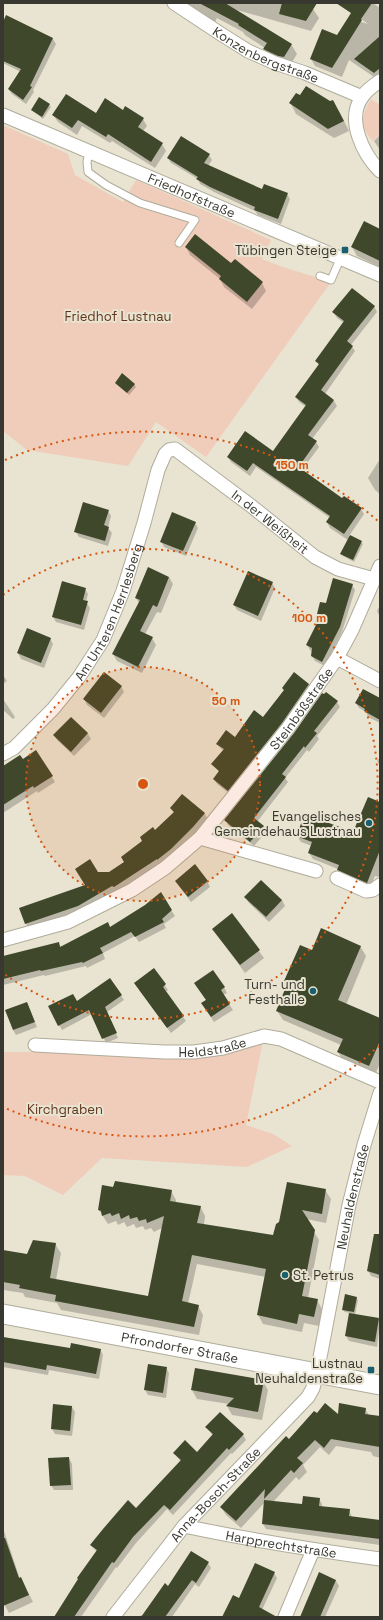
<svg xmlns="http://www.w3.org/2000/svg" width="383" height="1620" viewBox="0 0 383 1620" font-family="'Space Grotesk',sans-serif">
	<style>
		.green { fill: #f0ccbb }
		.shadow { fill: #0003 }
		.building { fill: #40482b }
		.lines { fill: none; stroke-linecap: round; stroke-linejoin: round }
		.lane-casing { stroke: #b0ac9b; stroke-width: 9 }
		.street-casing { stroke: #b0ac9b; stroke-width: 15 }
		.secondary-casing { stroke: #b0ac9b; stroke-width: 21 }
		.lane { stroke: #fff; stroke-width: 7 }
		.street { stroke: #fff; stroke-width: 13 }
		.secondary { stroke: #fff; stroke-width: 19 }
		.ring { fill: none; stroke: #d65610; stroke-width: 2; stroke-dasharray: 2 4 }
		.poi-dot { fill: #195f70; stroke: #e8e4d1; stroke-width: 1.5 }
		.labels { text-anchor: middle; stroke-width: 4; stroke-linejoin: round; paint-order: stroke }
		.street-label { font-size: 13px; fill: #393830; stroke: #e8e4d1 }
		.poi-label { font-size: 13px; fill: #393830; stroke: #e8e4d1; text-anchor: end }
		.park-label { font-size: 13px; fill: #64351d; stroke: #e8e4d1 }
		.centre { fill: #d65610; stroke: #e8e4d1; stroke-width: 2 }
		.ring-label { font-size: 12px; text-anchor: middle; font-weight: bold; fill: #d65610; stroke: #e8e4d1; stroke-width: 4; stroke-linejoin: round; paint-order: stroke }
	</style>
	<rect width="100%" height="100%" fill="#e8e4d1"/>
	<g class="green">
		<path d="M371 99 380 105V134L373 141C358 126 362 115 371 99Z"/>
		<path d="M3 125 68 154 75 175 123 202 136 180 271 240 262 259 283 267 331 282 206 457 156 422 128 466 27 450 3 431Z"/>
		<path d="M264 1036 246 1125 273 1134 292 1146 247 1167 102 1158 63 1195 25 1176 3 1175V1052H164Z"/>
	</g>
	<g class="shadow">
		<path d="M175 3H294L313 9 319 18 311 31 237 10 291 44 297 54 289 67 270 59 264 49 265 48 245 35 243 32 217 18 215 22 182 4Z"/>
		<path d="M340 3H373L380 8V81L349 60 342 77 315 66 311 59 338 37 349 18 368 24Z"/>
		<path d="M7 17 53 39 56 44 33 90 34 92 26 104 12 94 9 90 21 72 3 63V24Z"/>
		<path d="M301 96 330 103 339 111 349 131 334 138 296 114 291 104Z"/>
		<path d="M49 105 51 107 43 119 32 110Z"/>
		<path d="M124 111 143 119 147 126 143 131 162 144 166 151 155 168 112 141 110 143 82 126 77 135 58 122 53 115 97 114Z"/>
		<path d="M380 135V150L374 141Z"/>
		<path d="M209 155 212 160 208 166 262 190 287 194 290 199 281 224 258 215 255 211 214 192 200 184 198 179 171 163 168 158Z"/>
		<path d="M380 230V267L357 256 352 247Z"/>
		<path d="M186 247 232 265 262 283 266 291 252 309 224 287 220 279 190 255Z"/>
		<path d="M374 306 377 312 351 345 355 351 325 394 334 401 337 406 312 439 316 442 319 447 302 470 342 500 361 509 364 514 349 536 361 542 363 544 354 562 343 556 341 554 348 540 330 528 327 522 330 518 256 467 250 476 231 462 228 457 273 453 306 407 299 402 296 397 319 366 317 361 344 323 337 318 334 313Z"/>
		<path d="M116 383 134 384 136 387 129 395Z"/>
		<path d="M380 459V494L375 490 368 478Z"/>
		<path d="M108 511 111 516 108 528 112 533 108 546 79 537 76 532Z"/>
		<path d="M195 523 198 528 186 556 164 547 161 541Z"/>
		<path d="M169 577 173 584 161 613 157 612 145 634 152 638 156 645 142 673 117 661 113 654 139 603 136 598Z"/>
		<path d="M272 583 275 588 261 621 237 610 234 605Z"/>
		<path d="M352 585 355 590 342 632 325 666 315 661 312 656 313 652 310 650 307 645 317 625 316 622 326 604Z"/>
		<path d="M85 589 88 594 86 602 90 608 84 630 56 622 53 617Z"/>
		<path d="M380 605V617L377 611Z"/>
		<path d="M50 638 53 644 44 668 21 659 18 653Z"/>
		<path d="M3 675 7 681 3 684Z"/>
		<path d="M309 684 312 689 231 795 217 784 214 779 219 772 213 764 223 751 217 744 235 738 263 718 284 691 283 688Z"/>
		<path d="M121 686 124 692 104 718 87 705 84 699Z"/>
		<path d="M3 699 15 717 13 719 3 710Z"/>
		<path d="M380 699V725V723L368 717 366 712 359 708 356 703Z"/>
		<path d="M337 702 340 707 317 736 319 739 309 752 307 750 285 778 288 782 257 822 263 827 266 832 254 846 228 825 226 820Z"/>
		<path d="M71 718 88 734 91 739 74 756 57 740 54 735Z"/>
		<path d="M36 751 55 782 38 793 37 791 3 813V767L22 760Z"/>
		<path d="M380 757V766L377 761Z"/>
		<path d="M183 795 205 814 207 818 196 832 161 863 117 891 116 890 80 910 28 928 26 923 86 886 98 873H109L125 862 143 841 174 813 171 808Z"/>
		<path d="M380 803V877L375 876 370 888 342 876 338 869 313 859 309 853 312 846 301 842 297 836 354 834Z"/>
		<path d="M207 881 210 887 191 902 179 886Z"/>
		<path d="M160 894 175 916 164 924 166 928 139 942 135 936 103 953 105 959 87 968 86 966 45 976 44 975 3 985V957L58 943 61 947 110 928 146 906Z"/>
		<path d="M246 898 282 900 285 906 269 922 249 903Z"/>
		<path d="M232 915 264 958 245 973 213 929Z"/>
		<path d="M360 946 366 956 346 1005 380 1019V1063L375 1075 344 1062 338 1052 341 1045 283 1020 277 1011 288 985 285 981Z"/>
		<path d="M154 970 168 990 165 992 186 1021 171 1033 138 988Z"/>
		<path d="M110 979 124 1000 107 1012 118 1038 106 1043 92 1014 62 1030 59 1025 77 1002Z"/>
		<path d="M224 987 227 993 223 995 233 1010 214 1022 202 1003Z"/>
		<path d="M27 1003 37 1027 16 1035 13 1030Z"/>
		<path d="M114 1188 171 1191 176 1200V1203L200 1206 205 1216 204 1225 274 1236 277 1225 325 1190 331 1199 326 1223 306 1219 319 1240 308 1298 317 1300 322 1309 319 1326 304 1323 302 1332 263 1324 258 1315 266 1277 197 1264 188 1304 198 1306 203 1315 199 1335 61 1310 57 1303 25 1297 23 1293 3 1290V1251L28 1255 55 1244 61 1253 56 1280 149 1297 162 1228 154 1232 151 1228 145 1230 143 1226 136 1228 134 1224 127 1227 124 1222 118 1225 116 1221 108 1224 99 1210Z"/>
		<path d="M372 1250 380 1252V1279L371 1276 368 1271Z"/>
		<path d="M356 1298 358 1300 355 1315 378 1319 380 1322 377 1347 349 1341 346 1336 350 1313 345 1312 343 1310Z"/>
		<path d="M3 1337 71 1349H100L103 1355 99 1379 49 1370 48 1375 3 1367Z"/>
		<path d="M166 1368 169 1373 166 1398 148 1395 145 1390Z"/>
		<path d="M263 1381 268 1390 262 1420 232 1415 227 1406 229 1404 197 1399 192 1390Z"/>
		<path d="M72 1407 75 1412 72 1436 55 1434 52 1429Z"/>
		<path d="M365 1409 369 1415 380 1417V1458L373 1456 371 1452 336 1446 329 1455 320 1447 303 1465 307 1472 299 1480 296 1477 273 1502 303 1505 319 1499 322 1504V1507L349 1510 352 1517 380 1521V1545L266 1529 263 1524 265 1502 241 1528 226 1515 221 1507 317 1414 338 1416Z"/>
		<path d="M207 1428 243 1435 246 1440 232 1454 231 1453 173 1515 167 1509 136 1543 117 1568 116 1567 81 1617H55L97 1552 91 1545 136 1509 181 1462 174 1453H197L213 1436Z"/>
		<path d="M69 1458 72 1464 73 1490H54L51 1485Z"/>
		<path d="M3 1528 20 1579 25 1586 33 1602 9 1613 3 1602Z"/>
		<path d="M208 1563 211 1568 199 1587 195 1584 172 1617H139L141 1615 143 1616 168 1587Z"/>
		<path d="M274 1573 277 1578 262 1610 266 1617H223L239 1599Z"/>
		<path d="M320 1574 336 1581 339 1586 325 1617H302Z"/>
	</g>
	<g class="building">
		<path d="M199 3H225L292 44 284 57 278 56 263 49 267 43 238 25 239 24Z"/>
		<path d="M282 3H317L306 21 279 14Z"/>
		<path d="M336 3H372L361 19 362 20 332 68 310 59 322 29 337 35 351 13Z"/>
		<path d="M6 15 53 38 30 86 32 87 23 100 8 89 21 69 3 61V22Z"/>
		<path d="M380 36V68L374 73 354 59Z"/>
		<path d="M306 86 330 101 333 100 344 121 328 129 289 103 296 93 300 95Z"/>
		<path d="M66 94 96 113 105 98 123 110 125 106 144 118 138 127 163 143 151 162 108 134 106 137 78 120 72 128 52 115Z"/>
		<path d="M39 97 50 104 42 117 31 110Z"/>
		<path d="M181 136 210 154 204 163 262 189 264 184 288 193 278 219 254 210 255 207 210 187 196 179 198 177 167 158Z"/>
		<path d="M364 221 380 229V261L351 247Z"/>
		<path d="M195 234 231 263 235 259 263 282 247 302 219 279 221 276 185 247Z"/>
		<path d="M352 288 375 306 347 341 353 346 321 390 334 400 308 435 317 441 300 465 301 466 300 468 342 498 344 496 362 508 344 534 326 522 330 516 253 463 247 471 227 457 245 431 273 451 306 405 295 397 319 364 315 361 344 321 332 312Z"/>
		<path d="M122 373 135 384 127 393 115 383Z"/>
		<path d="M83 502 109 510 104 525 109 527 105 541 74 532Z"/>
		<path d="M172 512 196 522 183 551 160 542Z"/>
		<path d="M350 535 362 541 353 560 340 554Z"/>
		<path d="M148 567 169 577 157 607 153 605 140 631 153 637 138 667 112 654 140 600 135 598Z"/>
		<path d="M248 571 273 582 258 616 233 605Z"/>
		<path d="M333 578 353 584 340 627 322 662 311 656 312 648 306 645 317 623 315 622 320 602 326 603Z"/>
		<path d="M62 581 86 588 83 600 88 601 81 625 52 617Z"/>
		<path d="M27 628 51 638 41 663 17 653Z"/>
		<path d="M104 672 122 686 101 713 83 699Z"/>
		<path d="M294 672 309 684 282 723 228 791 213 779 219 771 211 764 224 749 216 744 226 730 235 737 254 710 263 717 284 690 282 688Z"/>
		<path d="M363 689 380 698V720L364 711 365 709 355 703Z"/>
		<path d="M326 692 338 701 314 731 317 733 305 748 304 746 282 774 286 777 254 818 264 826 250 842 224 820 294 733 322 693 324 694Z"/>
		<path d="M71 717 88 733 71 752 53 735Z"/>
		<path d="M36 750 53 776 34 788 33 786 3 805V766L20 755 23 759Z"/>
		<path d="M182 794 205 813 193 827 171 849 157 860V859L114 887 112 886 78 906 25 924 19 908 85 885 75 869 90 859 98 872H109L124 862 121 857 142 841 140 837 153 827 155 830 174 812 170 808Z"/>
		<path d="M368 797 380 802V850L367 883 337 870 339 865 308 853 312 842 296 836 305 814 353 832Z"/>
		<path d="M195 864 208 881 188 897 175 881Z"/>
		<path d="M261 880 282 900 266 917 244 897Z"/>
		<path d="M161 892 172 910 162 919 164 922 135 937 131 932 100 948 103 953 83 963 82 962 41 971 40 970 3 979V956L59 942 60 947 108 922 110 927 145 905Z"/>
		<path d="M232 913 260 950 240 965 212 929Z"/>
		<path d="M321 928 361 946 338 1000 380 1018V1041L369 1066 337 1052 343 1039 276 1011 288 982 284 981 300 945 312 950Z"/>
		<path d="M154 968 166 984 163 987 184 1016 167 1028 134 983Z"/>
		<path d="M213 970 225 987 221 990 230 1004 211 1017 201 1003 206 1000 194 983Z"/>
		<path d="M110 978 122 995 105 1007 117 1033 102 1039 89 1010 58 1026 48 1006 73 994 77 1001Z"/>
		<path d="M27 1002 35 1022 13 1030 5 1010Z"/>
		<path d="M115 1181 172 1190 170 1201 201 1206 197 1223 273 1235 276 1224 279 1222 287 1182 326 1189 322 1214 302 1210 315 1230 302 1296 318 1299 314 1317 299 1314 297 1324 257 1315 266 1269 192 1255 182 1301 199 1305 194 1327 55 1301 56 1295 19 1288 20 1285 3 1282V1250L27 1254 33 1240 56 1243 50 1278 148 1296 164 1216 147 1223 146 1219 139 1221 137 1217 130 1219 129 1215 121 1219 119 1213 112 1216 110 1213 102 1216 101 1211 98 1210 102 1185 113 1187Z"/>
		<path d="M374 1234H380V1275L367 1271Z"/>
		<path d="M345 1294 357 1297 354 1312 342 1310Z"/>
		<path d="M349 1313 379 1318 375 1342 345 1336Z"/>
		<path d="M3 1337 70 1348 71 1343 101 1349 96 1374 47 1365 46 1370 3 1362Z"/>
		<path d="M148 1364 167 1367 163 1393 144 1390Z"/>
		<path d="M195 1368 264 1380 258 1412 226 1406 234 1398 191 1390Z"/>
		<path d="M325 1403 338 1414 339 1403 366 1408 365 1414 380 1416V1447L331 1439 324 1448 315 1440 297 1458 303 1463 294 1473 291 1470 264 1499 265 1489 236 1521 220 1507 286 1436 289 1439 314 1411 317 1413Z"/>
		<path d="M53 1404 72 1406 70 1431 51 1429Z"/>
		<path d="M220 1412 244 1434 229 1450 227 1448 170 1510 164 1505 133 1537 114 1563 112 1562 74 1617H54L78 1579 77 1578 97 1550 90 1545 103 1529 128 1500 136 1508 181 1460 173 1453 185 1440 197 1452 213 1434 205 1427Z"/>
		<path d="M69 1457 71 1485 50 1486 48 1458Z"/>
		<path d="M303 1496 320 1498 319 1506 350 1509 349 1516 380 1520V1539L262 1524 264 1500 302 1504Z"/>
		<path d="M3 1538H5L19 1578 21 1577 29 1595 3 1606Z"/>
		<path d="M191 1551 209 1562 196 1583 192 1580 165 1617H141L165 1583 168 1586Z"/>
		<path d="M255 1563 275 1572 259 1607 277 1617H222L233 1595 239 1598Z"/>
		<path d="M319 1572 336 1580 320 1617H300Z"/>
	</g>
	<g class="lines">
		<g class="lane-casing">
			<g id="lane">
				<path d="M89 152 87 162 88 172 106 185 140 203 195 220 179 243"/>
				<path d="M320 276 331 280 341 257"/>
			</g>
		</g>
		<g class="street-casing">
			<g id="street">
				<path id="s1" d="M174 3 221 34 248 51 275 63 305 73 362 97"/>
				<path d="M380 81C374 85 366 91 362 97 346 120 363 154 380 171"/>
				<path id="s2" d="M3 115 380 275"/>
				<path d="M337 658 380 681"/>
				<path id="s3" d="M3 754 14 748 53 709 79 677 103 640 123 591 144 523 158 470 165 454 169 450 175 449 250 505 315 557 338 569 374 579"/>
				<path d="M200 838 316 871"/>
				<path d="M337 878 366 891 373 890 380 885"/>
				<path id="s4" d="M3 940 68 922 132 890 165 868 200 838 288 728 337 658 352 630 380 566"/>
				<path id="s5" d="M35 1045 164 1052H194L223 1048 264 1036 281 1039 380 1082"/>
				<path id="s6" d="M184 1526C249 1540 314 1550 380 1559"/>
				<path id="s7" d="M113 1617 184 1526 308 1397 313 1388 317 1373 349 1205 364 1145 380 1093"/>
				<path d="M285 1617 313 1550"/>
			</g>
		</g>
		<g class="secondary-casing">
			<g id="secondary">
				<path id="s8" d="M3 1314 380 1385"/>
			</g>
		</g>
		<use href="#lane" class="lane"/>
		<use href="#street" class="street"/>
		<use href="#secondary" class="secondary"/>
	</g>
	<circle cx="143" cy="784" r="117" fill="#d65610" fill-opacity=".12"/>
	<g class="ring">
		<circle cx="143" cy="784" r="117"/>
		<path d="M3 595A235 235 0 1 1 3 973"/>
		<path d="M379 1046A352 352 0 0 1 5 1108M5 460A352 352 0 0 1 379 522"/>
	</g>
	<g class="poi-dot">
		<rect x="341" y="246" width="8" height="8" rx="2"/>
		<circle cx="369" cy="823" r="4"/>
		<circle cx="313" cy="991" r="4"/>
		<circle cx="285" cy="1275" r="4"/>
		<rect x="367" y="1366" width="8" height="8" rx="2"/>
	</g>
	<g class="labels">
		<g class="street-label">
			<text dy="5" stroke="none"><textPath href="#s1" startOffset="106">Konzenbergstraße</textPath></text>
			<text dy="5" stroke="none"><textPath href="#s2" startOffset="205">Friedhofstraße</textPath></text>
			<text dy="5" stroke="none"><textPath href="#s3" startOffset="481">In der Weißheit</textPath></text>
			<text dy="5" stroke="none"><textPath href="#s3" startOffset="181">Am Unteren Herrlesberg</textPath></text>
			<text dy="5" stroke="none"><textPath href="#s4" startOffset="389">Steinbößstraße</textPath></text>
			<text dy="5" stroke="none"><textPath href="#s5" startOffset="178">Heldstraße</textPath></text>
			<text dy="5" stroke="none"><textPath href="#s7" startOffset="500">Neuhaldenstraße</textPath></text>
			<text dy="5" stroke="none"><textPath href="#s8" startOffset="180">Pfrondorfer Straße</textPath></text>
			<text dy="5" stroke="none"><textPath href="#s7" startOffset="160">Anna-Bosch-Straße</textPath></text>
			<text dy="5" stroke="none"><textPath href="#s6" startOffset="99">Harpprechtstraße</textPath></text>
		</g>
		<g class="poi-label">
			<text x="337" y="255">Tübingen Steige</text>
			<text x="361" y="821">Evangelisches<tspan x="361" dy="15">Gemeindehaus Lustnau</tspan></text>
			<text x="305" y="989">Turn- und<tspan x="305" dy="15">Festhalle</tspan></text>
			<text x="293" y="1280" text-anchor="start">St. Petrus</text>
			<text x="363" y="1368">Lustnau<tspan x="363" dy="15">Neuhaldenstraße</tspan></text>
		</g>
		<g class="park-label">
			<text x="118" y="321">Friedhof Lustnau</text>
			<text x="65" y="1114">Kirchgraben</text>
		</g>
	</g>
	<circle cx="143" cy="784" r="6" class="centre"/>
	<g class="ring-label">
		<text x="292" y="469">150 m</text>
		<text x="309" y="622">100 m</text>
		<text x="226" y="705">50 m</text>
	</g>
	<rect width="383" height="1620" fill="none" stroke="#393830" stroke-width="8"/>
</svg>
